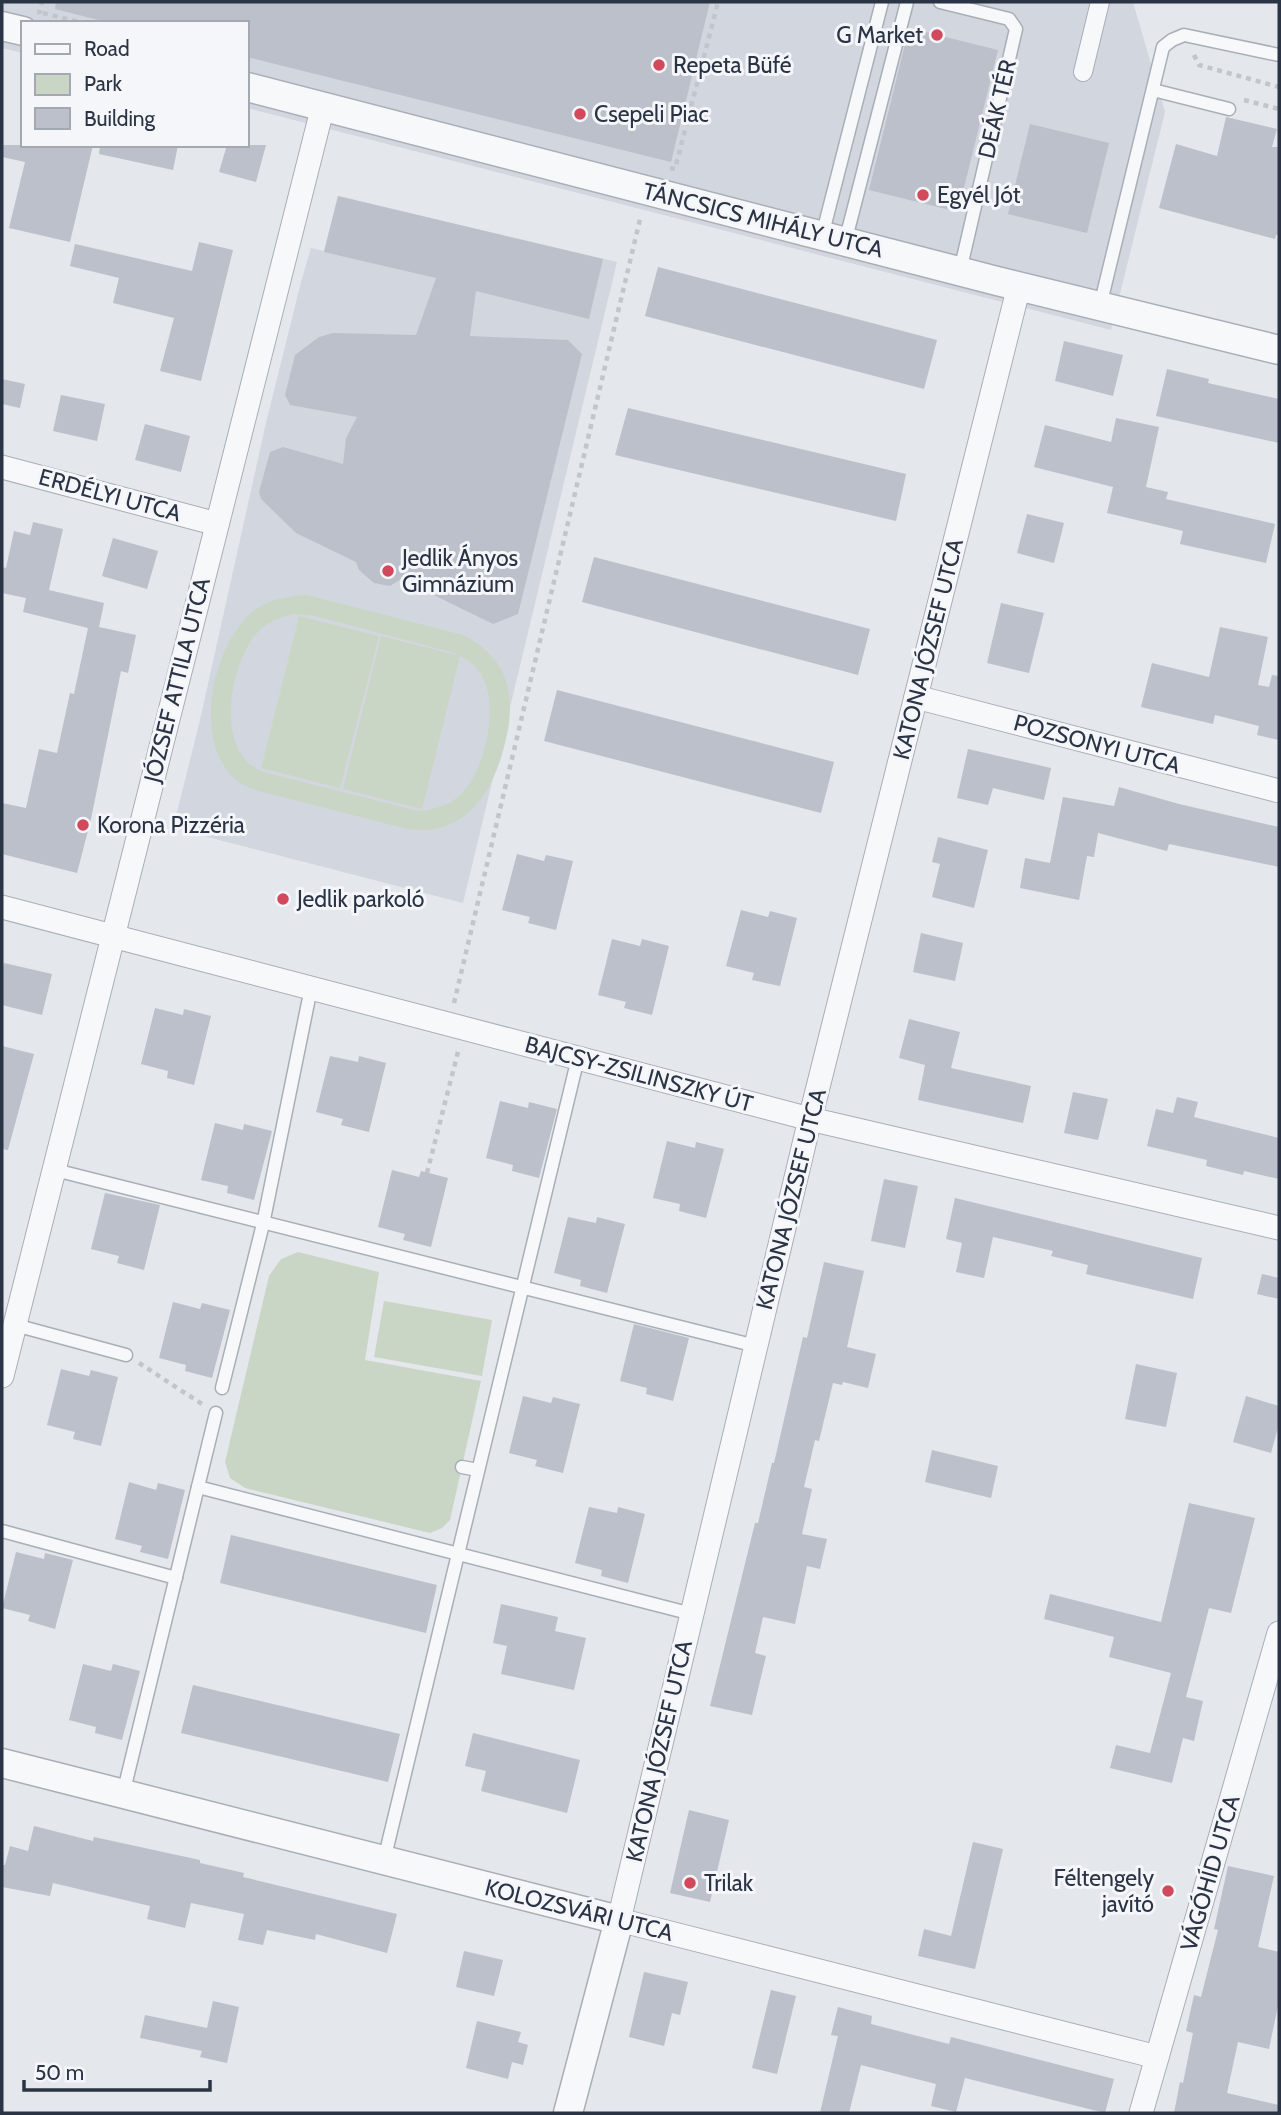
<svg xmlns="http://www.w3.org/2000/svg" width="1281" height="2115" viewBox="0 0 1281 2115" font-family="Cabin,sans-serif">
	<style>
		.built { fill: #d2d6de }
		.green { fill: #c9d6c5; fill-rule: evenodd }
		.building { fill: #bbc0ca }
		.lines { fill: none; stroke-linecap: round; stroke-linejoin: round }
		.service-casing { stroke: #a9aeb7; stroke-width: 15 }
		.pedestrian-casing { stroke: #a9aeb7; stroke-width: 20 }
		.minor-casing { stroke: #a9aeb7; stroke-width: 25 }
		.tertiary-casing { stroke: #a9aeb7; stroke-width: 31 }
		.path { stroke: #c2c5cb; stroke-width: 4.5; stroke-dasharray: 5 5; stroke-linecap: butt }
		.service { stroke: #f7f8fa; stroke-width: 12 }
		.pedestrian { stroke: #f7f8fa; stroke-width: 18 }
		.minor { stroke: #f7f8fa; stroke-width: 23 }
		.tertiary { stroke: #f7f8fa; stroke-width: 28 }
		.poi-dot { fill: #d1495b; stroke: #f4f6f9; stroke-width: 2.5 }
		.labels { text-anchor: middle; stroke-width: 6; stroke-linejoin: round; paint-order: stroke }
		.poi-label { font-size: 23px; fill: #2b3445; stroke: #f4f6f9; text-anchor: start }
		.street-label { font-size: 23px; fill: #2b3445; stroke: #f4f6f9 }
	</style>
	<rect width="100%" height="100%" fill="#e4e7ec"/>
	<g class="built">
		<path d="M2 2H1133L1165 112 1111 330 247 108V23H23V53L2 48Z"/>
		<path d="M338 196 617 262 463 903 173 828 200 720 266 423 301 282 311 248 324 251Z"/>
	</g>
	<g class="green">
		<path d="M307 595 463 635C481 644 496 657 504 675 512 695 511 719 506 739 495 789 467 838 407 829L259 791C250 788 242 785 235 779 191 740 213 641 256 609 270 599 289 596 307 595ZM293 614 315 616 447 651C463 656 477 663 484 680 498 710 485 769 462 793 451 805 434 810 418 811L264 772C211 755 230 655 263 627 272 620 282 617 293 614Z"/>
		<path d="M299 616 379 636 340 788 261 768Z"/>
		<path d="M381 636 460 656 422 809 343 789Z"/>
		<path d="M298 1252 379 1272 365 1360 481 1381 450 1520 442 1528 430 1533 245 1488 230 1478 225 1462 269 1276 281 1259Z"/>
		<path d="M384 1301 492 1320 482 1376 374 1357Z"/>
	</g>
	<g class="building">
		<path d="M56 2H710L671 162 247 57V23H110L55 9Z"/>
		<path d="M909 28 998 50 958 212 869 190Z"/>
		<path d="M1226 117 1277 129 1272 147H1279V235H1276L1275 239 1159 208 1176 144 1217 156Z"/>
		<path d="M1030 124 1109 143 1087 233 1008 214Z"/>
		<path d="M2 145H93L70 242 9 228 25 162 2 157Z"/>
		<path d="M100 145H178L173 170 99 154Z"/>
		<path d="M227 145H266L256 182 219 172Z"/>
		<path d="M338 196 603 259 589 319 476 291 470 336 568 340 582 354 518 614 493 624 401 579 390 586 374 583 359 570 356 562 296 533 261 499 259 492 270 452 283 447 343 464 346 438 357 417 290 405 285 395 295 355 319 337 333 333 416 335 436 278 324 252Z"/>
		<path d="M199 242 233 250 201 381 160 371 174 318 113 303 119 278 70 266 75 244 192 271Z"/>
		<path d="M658 267 937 340 924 389 645 316Z"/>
		<path d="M1064 341 1123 355 1113 396 1055 381Z"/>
		<path d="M1167 369 1209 379 1208 383 1279 399V443L1156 416Z"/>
		<path d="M2 379 25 384 20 408 2 404Z"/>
		<path d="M61 395 105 404 97 441 53 431Z"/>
		<path d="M628 408 906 474 896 521 615 455Z"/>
		<path d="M1116 418 1159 427 1146 487 1168 492 1166 499 1275 524 1266 563 1180 544 1183 531 1107 513 1113 487 1034 467 1045 425 1111 442Z"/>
		<path d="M145 424 190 436 181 472 135 460Z"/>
		<path d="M1027 514 1064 523 1054 563 1017 553Z"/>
		<path d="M33 522 63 529 49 590 104 603 99 627 136 635 128 673 121 671 91 819 77 873 2 854V803L26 808 39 749 57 753 70 693 74 694 88 628 23 612 26 598 2 593V567L6 568 14 531 30 535Z"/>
		<path d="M113 538 158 551 147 589 102 576Z"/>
		<path d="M594 557 870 629 858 675 582 602Z"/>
		<path d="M1001 603 1044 613 1029 673 987 663Z"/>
		<path d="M1220 627 1268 637 1258 685 1269 687 1272 675 1279 676V740L1257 735 1259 726 1215 715 1213 724 1141 707 1152 663 1209 677Z"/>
		<path d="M557 690 834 762 821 813 544 741Z"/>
		<path d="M968 749 1051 768 1044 800 993 788 988 805 957 798Z"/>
		<path d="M1119 787 1179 804 1279 827V867L1169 844 1167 851 1098 833 1094 857 1087 856 1079 900 1020 888 1025 858 1050 863 1063 797 1114 806Z"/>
		<path d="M938 837 988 850 974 908 932 897 940 864 932 862Z"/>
		<path d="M517 854 544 861 546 855 573 861 556 930 528 923 530 917 502 910Z"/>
		<path d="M741 910 768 917 770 911 797 918 780 986 752 980 754 973 726 966Z"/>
		<path d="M921 933 963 943 955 981 913 972Z"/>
		<path d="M612 939 640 946 642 939 669 946 652 1015 624 1008 626 1002 598 995Z"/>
		<path d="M4 963 52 974 42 1015 2 1005V974Z"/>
		<path d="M155 1008 183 1015 184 1009 211 1016 194 1085 167 1078 168 1071 141 1064Z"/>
		<path d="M909 1019 960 1032 951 1068 1031 1086 1023 1123 918 1100 925 1065 899 1058Z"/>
		<path d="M2 1046 34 1054 8 1150 2 1149Z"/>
		<path d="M330 1056 358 1062 359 1056 386 1063 369 1132 341 1125 343 1119 316 1112Z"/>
		<path d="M1073 1092 1108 1099 1098 1140 1064 1133Z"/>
		<path d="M1177 1097 1198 1102 1194 1117 1279 1138V1179L1244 1171 1243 1175 1206 1166 1207 1160 1147 1146 1156 1109 1173 1113Z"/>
		<path d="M500 1101 528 1108 529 1102 557 1109 539 1178 512 1171 513 1165 486 1158Z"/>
		<path d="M215 1123 243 1130 244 1124 272 1131 254 1200 227 1193 228 1186 201 1180Z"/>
		<path d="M667 1141 695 1148 696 1142 724 1149 706 1218 679 1211 680 1204 653 1198Z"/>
		<path d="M392 1170 419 1177 421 1171 448 1178 431 1247 403 1240 405 1234 378 1227Z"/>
		<path d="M884 1179 918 1186 905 1248 871 1241Z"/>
		<path d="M105 1193 160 1205 144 1270 117 1263 119 1256 91 1249Z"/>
		<path d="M955 1198 1202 1258 1193 1299 1086 1274 1088 1265 1051 1256 1053 1251 993 1237 984 1278 956 1272 962 1243 946 1239Z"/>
		<path d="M568 1217 596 1223 597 1217 625 1224 607 1293 580 1286 581 1280 554 1273Z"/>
		<path d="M824 1262 864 1271 847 1347 876 1354 868 1388 843 1382 842 1385 833 1383 819 1441 815 1440 804 1487 812 1489 802 1534 827 1539 820 1569 807 1566 795 1624 763 1617 755 1653 766 1656 752 1715 710 1706 755 1523H758L772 1463H774L803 1337 807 1338Z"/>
		<path d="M1262 1274 1279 1278V1299L1257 1294Z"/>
		<path d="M173 1302 200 1309 202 1303 230 1310 212 1378 185 1371 186 1365 159 1358Z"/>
		<path d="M634 1324 689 1338 673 1401 646 1394 647 1388 620 1381Z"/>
		<path d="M1136 1364 1177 1373 1166 1427 1125 1419Z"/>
		<path d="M61 1369 89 1376 91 1370 118 1377 101 1446 73 1439 75 1432 47 1425Z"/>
		<path d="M523 1396 551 1403 553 1397 580 1404 563 1473 535 1466 537 1460 509 1453Z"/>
		<path d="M1246 1396 1279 1406V1424L1271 1453 1233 1442Z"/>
		<path d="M932 1450 998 1466 991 1498 925 1482Z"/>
		<path d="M129 1482 156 1490 158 1483 185 1490 168 1559 140 1552 142 1546 115 1539Z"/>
		<path d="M1189 1503 1255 1518 1231 1613 1209 1608 1186 1697 1203 1701 1194 1741 1183 1738 1172 1783 1110 1768 1116 1745 1150 1753 1171 1673 1109 1657 1114 1637 1044 1619 1050 1594 1161 1622Z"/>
		<path d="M589 1507 617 1513 618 1507 645 1514 628 1583 601 1576 602 1570 575 1563Z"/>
		<path d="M231 1535 437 1585 426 1633 220 1583Z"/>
		<path d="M16 1552 44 1559 45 1553 73 1560 55 1629 28 1621 30 1615 2 1608Z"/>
		<path d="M501 1604 558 1617 555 1631 586 1638 574 1690 501 1674 507 1646 493 1643Z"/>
		<path d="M83 1664 111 1671 113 1664 140 1671 122 1740 95 1733 96 1727 69 1720Z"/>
		<path d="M193 1685 400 1734 388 1782 181 1733Z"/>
		<path d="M473 1733 580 1760 567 1813 481 1791 486 1771 465 1766Z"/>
		<path d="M689 1810 729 1820 710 1902 670 1893Z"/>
		<path d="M34 1826 93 1841 94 1837 200 1860V1863L244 1873 243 1877 397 1914 387 1953 316 1934 315 1940 267 1930 263 1945 238 1940 244 1914 191 1903 185 1928 147 1919 150 1906 53 1883 50 1896 2 1887V1865H5L10 1846 28 1851Z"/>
		<path d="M973 1842 1003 1849 975 1969 918 1956 924 1929 951 1936Z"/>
		<path d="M1228 1866 1274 1876 1258 1947 1279 1952V2001L1269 2049 1238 2042 1227 2093 1279 2105V2113H1174L1180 2082 1183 2083 1193 2033 1186 2031 1194 1995 1201 1997 1218 1930 1214 1929Z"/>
		<path d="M464 1951 503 1960 494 1996 456 1987Z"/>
		<path d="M644 1972 688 1982 680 2015 672 2013 664 2046 629 2037Z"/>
		<path d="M771 1990 796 1996 777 2074 752 2068Z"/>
		<path d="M213 2001 239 2007 227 2063 200 2057 202 2051 140 2038 145 2015 207 2028Z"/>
		<path d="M838 2007 872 2016 871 2024 949 2044 951 2037 1114 2079 1105 2113 965 2078 956 2112 931 2106 936 2084 861 2065 849 2113H820L838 2036 831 2035Z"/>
		<path d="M477 2021 521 2032 518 2042 528 2045 523 2065 512 2062 508 2079 466 2068Z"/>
	</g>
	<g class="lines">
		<g class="service-casing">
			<g id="service">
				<path d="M940 2 1009 19 1016 29 960 271"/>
				<path d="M1153 90 1229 109"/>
				<path d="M822 236 882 2"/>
				<path d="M845 242 907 2"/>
				<path d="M1100 306 1163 47 1172 40 1184 35 1279 55"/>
				<path d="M55 1170 756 1346"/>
				<path d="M15 1325 126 1355"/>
				<path d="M222 1388 263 1224 311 988"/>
				<path d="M462 1467 478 1470"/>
				<path d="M198 1487 692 1614"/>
				<path d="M2 1531 176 1578"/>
				<path d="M123 1794 216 1413"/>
				<path d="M384 1860 578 1058"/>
			</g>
		</g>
		<g class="pedestrian-casing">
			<path id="pedestrian" d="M1083 72 1100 2"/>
		</g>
		<g class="minor-casing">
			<g id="minor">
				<path d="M1019 286 810 1119 619 1920 1157 2057"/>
				<path d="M2 467 217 524"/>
				<path d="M916 697 1279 791"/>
				<path d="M2 907 810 1119 1279 1228"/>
				<path d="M2 1376 323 106"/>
				<path d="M1141 2113 1279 1633"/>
			</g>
		</g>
		<g class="tertiary-casing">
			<g id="tertiary">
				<path d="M2 26 23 31"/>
				<path d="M247 87 997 281 1279 350"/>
				<path d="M2 1763 619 1920 568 2113"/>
			</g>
		</g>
		<g class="path">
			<path d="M37 12H40L42 2"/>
			<path d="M43 13 83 23"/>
			<path d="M1194 55 1199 65 1279 87"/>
			<path d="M1244 100 1279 109"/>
			<path d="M670 168 675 169 718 2"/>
			<path d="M454 1003 641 215"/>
			<path d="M427 1173 459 1048"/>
			<path d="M139 1363 202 1404"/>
		</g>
		<use href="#service" class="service"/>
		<use href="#pedestrian" class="pedestrian"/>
		<use href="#minor" class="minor"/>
		<use href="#tertiary" class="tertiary"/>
	</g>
	<g class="poi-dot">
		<circle cx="937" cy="35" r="7"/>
		<circle cx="659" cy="65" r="7"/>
		<circle cx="580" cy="114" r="7"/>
		<circle cx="923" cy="195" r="7"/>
		<circle cx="388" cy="571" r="7"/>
		<circle cx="83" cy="825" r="7"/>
		<circle cx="283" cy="899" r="7"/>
		<circle cx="690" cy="1883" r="7"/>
		<circle cx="1168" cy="1891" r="7"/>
	</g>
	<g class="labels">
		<g class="poi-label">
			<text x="923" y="43" text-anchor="end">G Market</text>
			<text x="673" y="73">Repeta Büfé</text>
			<text x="594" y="122">Csepeli Piac</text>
			<text x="937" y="203">Egyél Jót</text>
			<text x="402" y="566">Jedlik Ányos<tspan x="402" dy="26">Gimnázium</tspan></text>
			<text x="97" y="833">Korona Pizzéria</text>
			<text x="297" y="907">Jedlik parkoló</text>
			<text x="1154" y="1886" text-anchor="end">Féltengely<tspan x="1154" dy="26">javító</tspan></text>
			<text x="704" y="1891">Trilak</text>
		</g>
		<g class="street-label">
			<text transform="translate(997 109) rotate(-77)" y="8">DEÁK TÉR</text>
			<text transform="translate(763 220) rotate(14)" y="8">TÁNCSICS MIHÁLY UTCA</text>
			<text transform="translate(110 495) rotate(15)" y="8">ERDÉLYI UTCA</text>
			<text transform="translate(928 649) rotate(-76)" y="8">KATONA JÓZSEF UTCA</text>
			<text transform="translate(177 680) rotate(-76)" y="8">JÓZSEF ATTILA UTCA</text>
			<text transform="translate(1097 744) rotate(15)" y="8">POZSONYI UTCA</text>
			<text transform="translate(639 1074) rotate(15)" y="8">BAJCSY-ZSILINSZKY ÚT</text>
			<text transform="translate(791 1199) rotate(-76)" y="8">KATONA JÓZSEF UTCA</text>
			<text transform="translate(659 1751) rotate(-77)" y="8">KATONA JÓZSEF UTCA</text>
			<text transform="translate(1210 1873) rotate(-74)" y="8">VÁGÓHÍD UTCA</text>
			<text transform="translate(579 1910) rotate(14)" y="8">KOLOZSVÁRI UTCA</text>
		</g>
	</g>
	<rect width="1281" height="2115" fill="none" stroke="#2b3445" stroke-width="7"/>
	<rect x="21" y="21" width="228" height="126" fill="#f4f6f9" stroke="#a4a8b1" stroke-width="2"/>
	<rect x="35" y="44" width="35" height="10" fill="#f7f8fa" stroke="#a4a8b1" stroke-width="2"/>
	<text x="84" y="56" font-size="21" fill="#2b3445">Road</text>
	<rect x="35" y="74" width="35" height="21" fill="#c9d6c5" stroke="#a4a8b1" stroke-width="2"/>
	<text x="84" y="91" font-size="21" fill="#2b3445">Park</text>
	<rect x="35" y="108" width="35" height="21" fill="#bbc0ca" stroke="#a4a8b1" stroke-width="2"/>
	<text x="84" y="126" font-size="21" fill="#2b3445">Building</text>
	<path d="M24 2080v10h186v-10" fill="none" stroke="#2b3445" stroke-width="3.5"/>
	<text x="35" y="2080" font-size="21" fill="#2b3445" stroke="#f4f6f9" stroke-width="5" paint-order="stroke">50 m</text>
</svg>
